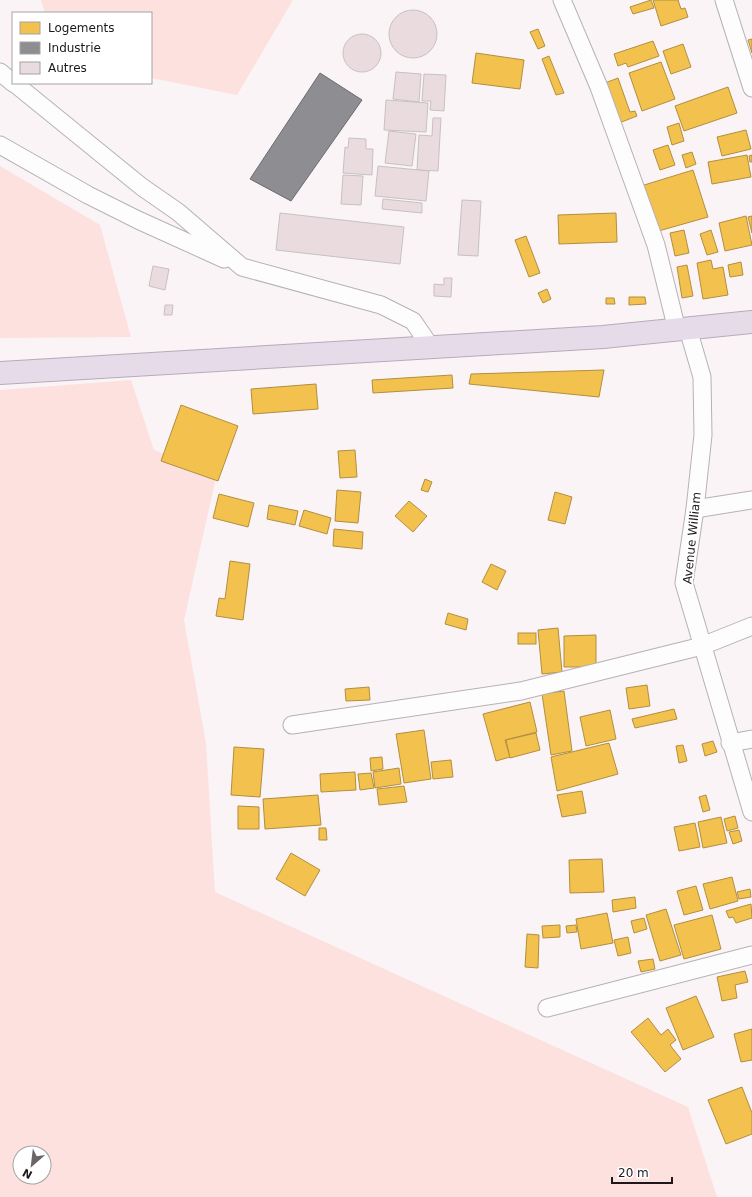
<svg xmlns="http://www.w3.org/2000/svg" width="752" height="1197" viewBox="0 0 752 1197" font-family="'DejaVu Sans',sans-serif">
	<style>
		.green { fill: #fce1df; fill-rule: evenodd }
		.homes { fill: #f2c14e; stroke: #b28e3f }
		.industry { fill: #8d8d92; stroke: #6c6a6f }
		.building { fill: #eadbdf; stroke: #c7c1c3 }
		.lines { fill: none; stroke-linecap: round; stroke-linejoin: round }
		.street-casing { stroke: #b6b1b4; stroke-width: 19 }
		.highway-casing { stroke: #b8aab9; stroke-width: 24 }
		.street { stroke: #fefdfe; stroke-width: 17 }
		.highway { stroke: #e6dbe9; stroke-width: 22 }
		.labels { text-anchor: middle; stroke-width: 4; stroke-linejoin: round; paint-order: stroke }
		.street-label { font-size: 12px; fill: #1e181c; stroke: #fff }
	</style>
	<rect width="100%" height="100%" fill="#faf4f7"/>
	<g class="green">
		<path d="M41 0H293L237 95 151 78V13H45Z"/>
		<path d="M0 166 100 225 131 337 0 338Z"/>
		<path d="M131 380 154 450 217 473 184 620 206 743 215 892 688 1107 717 1197H0V390ZM20 1153H44V1177H20Z"/>
	</g>
	<g class="homes">
		<path d="M651 0 654 8 633 14 630 7Z"/>
		<path d="M653 0H678L681 9 685 8 688 17 661 26Z"/>
		<path d="M538 29 545 46 538 49 530 32Z"/>
		<path d="M752 39V53L748 40Z"/>
		<path d="M653 41 659 56 628 67 626 63 618 66 614 54Z"/>
		<path d="M683 44 691 67 671 74 663 51Z"/>
		<path d="M476 53 524 60 520 89 472 83Z"/>
		<path d="M549 56 564 93 556 95 542 59Z"/>
		<path d="M661 62 675 99 642 111 629 73Z"/>
		<path d="M618 78 630 112 635 111 637 116 619 123 605 83Z"/>
		<path d="M728 87 737 113 684 131 675 106Z"/>
		<path d="M679 123 684 141 672 145 667 127Z"/>
		<path d="M746 130 751 149 722 156 717 137Z"/>
		<path d="M668 145 675 165 660 170 653 150Z"/>
		<path d="M692 152 696 164 686 168 682 155Z"/>
		<path d="M747 155 751 177 712 184 708 162Z"/>
		<path d="M752 155V162H750L749 156Z"/>
		<path d="M693 170 708 217 655 232 641 186Z"/>
		<path d="M616 213 617 242 559 244 558 215Z"/>
		<path d="M746 216 752 245 725 251 719 223Z"/>
		<path d="M752 216V233L748 217Z"/>
		<path d="M684 230 689 253 675 256 670 233Z"/>
		<path d="M711 230 718 252 707 255 700 234Z"/>
		<path d="M526 236 540 273 529 277 515 240Z"/>
		<path d="M711 260 713 269 723 267 728 295 703 299 697 263Z"/>
		<path d="M741 262 743 275 730 277 728 265Z"/>
		<path d="M687 265 693 296 682 298 677 267Z"/>
		<path d="M547 289 551 299 543 303 538 293Z"/>
		<path d="M629 297H645L646 304 629 305Z"/>
		<path d="M606 298H614L615 304H606Z"/>
		<path d="M604 370 599 397 469 384 471 374Z"/>
		<path d="M452 375 453 388 373 393 372 380Z"/>
		<path d="M316 384 318 409 253 414 251 389Z"/>
		<path d="M181 405 238 426 218 481 161 461Z"/>
		<path d="M355 450 357 477 340 478 338 451Z"/>
		<path d="M425 479 432 482 428 492 421 490Z"/>
		<path d="M337 490 361 492 358 523 335 521Z"/>
		<path d="M555 492 572 497 565 524 548 520Z"/>
		<path d="M219 494 254 503 248 527 213 518Z"/>
		<path d="M409 501 427 516 413 532 395 516Z"/>
		<path d="M269 505 298 511 295 525 267 519Z"/>
		<path d="M304 510 331 518 327 534 299 526Z"/>
		<path d="M334 529 363 532 362 549 333 546Z"/>
		<path d="M230 561 250 564 243 620 216 616 219 598 225 599Z"/>
		<path d="M491 564 506 571 497 590 482 582Z"/>
		<path d="M448 613 468 619 466 630 445 624Z"/>
		<path d="M558 628 562 672 542 674 538 630Z"/>
		<rect x="518" y="633" width="18" height="11"/>
		<path d="M596 635V667H564V636Z"/>
		<path d="M647 685 650 706 629 709 626 688Z"/>
		<path d="M369 687 370 700 346 701 345 689Z"/>
		<path d="M564 691 572 751 551 755 542 694Z"/>
		<path d="M530 702 537 732 505 740 510 757 496 761 483 714Z"/>
		<path d="M674 709 677 719 635 728 632 719Z"/>
		<path d="M610 710 616 739 586 746 580 717Z"/>
		<path d="M424 730 431 779 404 783 396 734Z"/>
		<path d="M536 733 540 750 510 758 506 740Z"/>
		<path d="M713 741 717 752 705 756 702 744Z"/>
		<path d="M609 743 618 774 557 791 551 757Z"/>
		<path d="M683 745 687 761 679 763 676 746Z"/>
		<path d="M234 747 264 749 260 797 231 795Z"/>
		<path d="M382 757 383 769 371 771 370 758Z"/>
		<path d="M451 760 453 777 433 779 431 762Z"/>
		<path d="M399 768 401 784 375 788 373 772Z"/>
		<path d="M355 772 356 790 321 792 320 774Z"/>
		<path d="M371 773 374 788 360 790 358 774Z"/>
		<path d="M404 786 407 802 379 805 377 789Z"/>
		<path d="M582 791 586 813 562 817 557 795Z"/>
		<path d="M318 795 321 825 265 829 263 799Z"/>
		<path d="M706 795 710 810 703 812 699 797Z"/>
		<path d="M238 806 259 807V829H238Z"/>
		<path d="M735 816 738 828 727 831 724 819Z"/>
		<path d="M721 817 727 843 703 848 698 822Z"/>
		<path d="M695 823 700 847 679 851 674 827Z"/>
		<path d="M319 828H326L327 840H319Z"/>
		<path d="M739 830 742 841 733 844 729 832Z"/>
		<path d="M291 853 320 870 305 896 276 879Z"/>
		<path d="M602 859 604 892 570 893 569 860Z"/>
		<path d="M732 877 738 901 710 909 703 884Z"/>
		<path d="M696 886 703 910 684 915 677 891Z"/>
		<path d="M750 889 751 897 739 899 737 892Z"/>
		<path d="M635 897 636 908 613 912 612 900Z"/>
		<path d="M751 904 752 918 736 923 733 917 729 918 726 911Z"/>
		<path d="M666 909 681 955 660 961 646 915Z"/>
		<path d="M607 913 613 943 581 949 576 919Z"/>
		<path d="M712 915 721 949 684 959 674 925Z"/>
		<path d="M644 918 647 929 634 933 631 921Z"/>
		<path d="M560 925V937L543 938 542 926Z"/>
		<path d="M576 925 577 932 567 933 566 926Z"/>
		<path d="M527 934 539 935 538 968 525 967Z"/>
		<path d="M628 937 631 953 618 956 614 940Z"/>
		<path d="M653 959 655 969 641 972 638 961Z"/>
		<path d="M745 971 748 982 735 985 737 998 722 1001 717 977Z"/>
		<path d="M696 996 714 1037 683 1050 666 1008Z"/>
		<path d="M648 1018 661 1035 668 1029 676 1040 670 1045 681 1059 665 1072 631 1032Z"/>
		<path d="M752 1029V1060L741 1062 734 1034Z"/>
		<path d="M742 1087 752 1113V1134L726 1144 708 1100Z"/>
	</g>
	<path class="industry" d="M320 73 362 100 291 201 250 179Z"/>
	<g class="building">
		<circle cx="413" cy="34" r="24"/>
		<circle cx="362" cy="53" r="19"/>
		<path d="M396 72 421 74 419 102 393 99Z"/>
		<path d="M424 74 446 75 444 111 430 110 431 101H422Z"/>
		<path d="M386 100 428 103 426 132 384 130Z"/>
		<path d="M433 118H441L438 171 417 170 419 135 432 136Z"/>
		<path d="M389 131 416 134 412 166 385 163Z"/>
		<path d="M349 138 366 139V149H373L372 175 343 173 345 147 348 148Z"/>
		<path d="M378 166 429 171 426 201 375 196Z"/>
		<path d="M343 175 363 176 361 205 341 204Z"/>
		<path d="M383 199 422 203V213L382 209Z"/>
		<path d="M462 200 481 201 478 256 458 255Z"/>
		<path d="M280 213 404 227 400 264 276 250Z"/>
		<path d="M153 266 169 269 165 290 149 286Z"/>
		<path d="M444 278H452L451 297 434 296V284L444 285Z"/>
		<path d="M165 305H173L172 315H164Z"/>
	</g>
	<g class="lines">
		<g class="street-casing">
			<g id="street">
				<path d="M562 0 599 87 656 245 677 330"/>
				<path d="M724 0 752 88"/>
				<path d="M0 72 13 83"/>
				<path d="M14 83 142 187 178 212 242 267 381 305 413 321 430 346"/>
				<path d="M0 145 88 195 138 220 224 259"/>
				<path d="M688 329 702 377 703 435 695 509 684 583 752 812"/>
				<path d="M695 509 752 500"/>
				<path d="M292 725 521 691 702 646 752 626"/>
				<path d="M730 743 752 739"/>
				<path d="M547 1008 752 955"/>
			</g>
		</g>
		<g class="highway-casing">
			<path id="highway" d="M0 373 603 337 752 322"/>
		</g>
		<use href="#street" class="street"/>
		<use href="#highway" class="highway"/>
	</g>
	<g class="labels">
		<g class="street-label">
			<text transform="translate(692 538) rotate(-84)" y="4">Avenue William</text>
		</g>
	</g>
	<rect x="12" y="12" width="140" height="72" fill="#ffffff" stroke="#a5a3a4"/>
	<rect x="20" y="22" width="20" height="12" fill="#f2c14e" stroke="#a5a3a4"/>
	<text x="48" y="32" font-size="12" fill="#1e181c">Logements</text>
	<rect x="20" y="42" width="20" height="12" fill="#8d8d92" stroke="#a5a3a4"/>
	<text x="48" y="52" font-size="12" fill="#1e181c">Industrie</text>
	<rect x="20" y="62" width="20" height="12" fill="#eadbdf" stroke="#a5a3a4"/>
	<text x="48" y="72" font-size="12" fill="#1e181c">Autres</text>
	<g transform="translate(32 1165) rotate(208)"><circle r="19" fill="#ffffff" stroke="#a5a3a4"/>
	<path d="M0-3L7 15L0 10L-7 15Z" fill="#6b6569"/>
	<text y="-6" font-size="11" font-weight="bold" text-anchor="middle" fill="#1e181c">N</text>
	</g>
	<path d="M612 1177v6h60v-6" fill="none" stroke="#1e181c" stroke-width="2"/>
	<text x="618" y="1177" font-size="12" fill="#1e181c" stroke="#ffffff" stroke-width="3" paint-order="stroke">20 m</text>
</svg>
